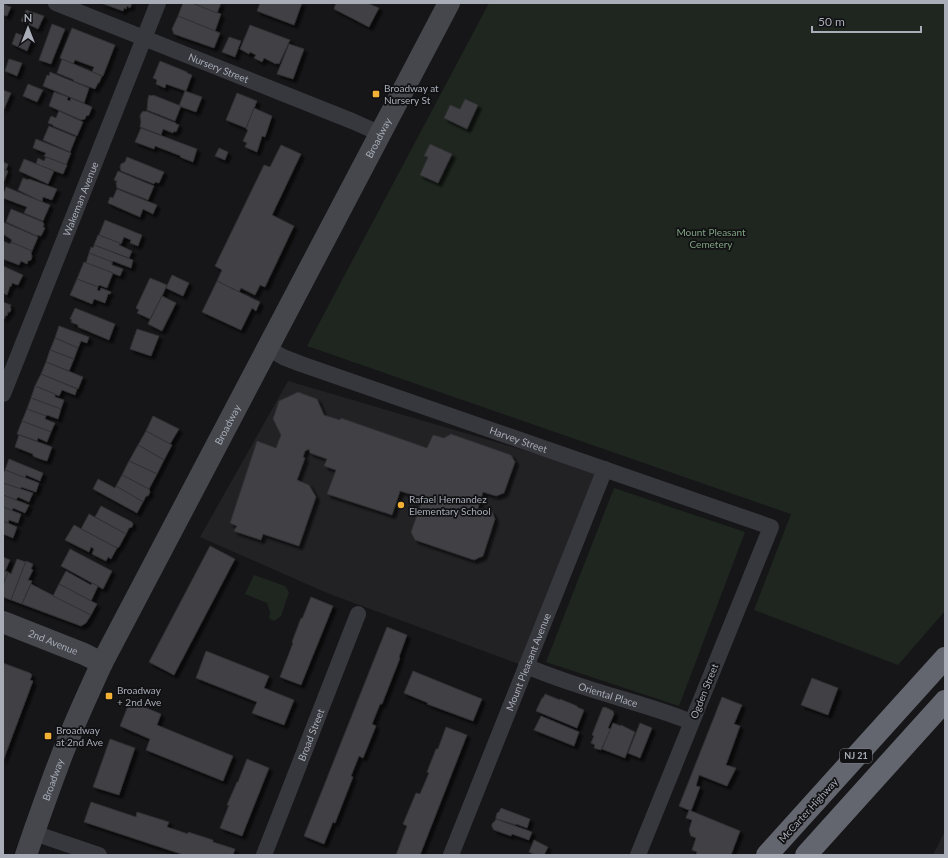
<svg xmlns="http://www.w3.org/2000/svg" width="948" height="858" viewBox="0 0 948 858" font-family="Lato,sans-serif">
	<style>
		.built { fill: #222225 }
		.green { fill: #1e261f }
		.building { fill: #404145; stroke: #303034; filter: url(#shadow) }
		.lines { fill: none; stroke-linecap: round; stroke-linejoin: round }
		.street { stroke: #37383d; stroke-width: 16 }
		.secondary { stroke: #45474d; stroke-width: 22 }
		.highway { stroke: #63666e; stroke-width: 22 }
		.poi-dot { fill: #f2b134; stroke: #111113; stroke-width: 1.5 }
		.labels { text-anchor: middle; stroke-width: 3.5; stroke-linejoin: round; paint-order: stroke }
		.shield { fill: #111113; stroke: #7b7e86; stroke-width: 1 }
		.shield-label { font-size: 9px; font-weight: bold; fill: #a8adb8 }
		.street-label { font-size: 10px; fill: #a8adb8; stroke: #111113 }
		.poi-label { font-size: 10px; fill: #a8adb8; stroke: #111113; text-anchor: start }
		.park-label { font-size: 10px; fill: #7fa381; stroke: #111113 }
	</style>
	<defs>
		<filter id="shadow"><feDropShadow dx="3.5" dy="3.5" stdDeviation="1" flood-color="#0009"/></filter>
	</defs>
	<rect width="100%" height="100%" fill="#161618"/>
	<g class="built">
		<path d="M288 381 598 472 519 664 327 593 200 537Z"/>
		<path d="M945 831V855H933Z"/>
	</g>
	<g class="green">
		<path d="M489 3H945V611L898 665 754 610 791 514 307 346Z"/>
		<path d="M614 488 745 532 679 706 546 662Z"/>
		<path d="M254 575 285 586 289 592 281 616 274 621 269 618 270 612 267 603 245 594Z"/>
	</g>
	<g class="building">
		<path d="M101 3H132L130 8 127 6 126 9 124 8 123 11Z"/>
		<path d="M183 3H192L221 14 215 31 178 16Z"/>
		<path d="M192 3H221L217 13Z"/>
		<path d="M260 3H302L294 25 257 11Z"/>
		<path d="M336 3H367L379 8 369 27 334 9Z"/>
		<path d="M3 4 11 7 7 16 3 15Z"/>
		<path d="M26 10 44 16 38 29 21 21Z"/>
		<path d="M178 16 220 33 214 48 174 34 172 29Z"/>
		<path d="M52 24 65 29 51 64 39 60Z"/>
		<path d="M250 25 290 40 279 64 277 63 276 64 264 58 262 62 254 58 256 55 250 52 249 54 240 49Z"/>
		<path d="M72 28 115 45 103 76 92 72 94 67 75 60 73 64 60 58Z"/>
		<path d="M16 33 32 39 27 51 12 44Z"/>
		<path d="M229 37 241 41 235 57 222 52Z"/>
		<path d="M289 44 304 49 293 79 277 74Z"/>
		<path d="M9 59 22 63 17 76 5 71Z"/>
		<path d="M62 59 102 76 99 83H98L95 89 73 81 74 80 57 73Z"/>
		<path d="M160 61 187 72V73L192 75 186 91 166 84 165 88 156 84 157 80 153 78Z"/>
		<path d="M50 72 89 88 84 103 43 86 47 75 49 76Z"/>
		<path d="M28 84 43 90 37 102 23 96Z"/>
		<path d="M3 90 11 93 4 109 3 108Z"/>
		<path d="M185 91 202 97 196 112 179 106Z"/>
		<path d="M54 92 68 97 67 100 70 101 71 98 92 107 89 115 86 116 85 119 81 120 49 106Z"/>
		<path d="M237 93 257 101 246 128 226 120Z"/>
		<path d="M149 95 152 96 153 95 181 106 175 121 147 110 148 99Z"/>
		<path d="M465 99 478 105 467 129 444 118 450 105 460 109Z"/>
		<path d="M254 108 272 116 265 137 262 136 257 152 245 147 247 143 243 141 248 130 246 129Z"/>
		<path d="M59 111 83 122 77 136 53 126V125L48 123 51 116 56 118Z"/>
		<path d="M144 111 145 112 146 111 176 123V124L179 125 176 132 174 131 173 133 163 129 161 135 140 127 141 122 140 116 142 112Z"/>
		<path d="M49 126 76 137 70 152 43 140Z"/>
		<path d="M141 128 197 149 193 162 180 157 181 156 155 146 154 149 135 142Z"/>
		<path d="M36 139 71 153 66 165 44 156 46 153 33 148Z"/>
		<path d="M430 144 452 154 438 183 420 175 428 157 424 156Z"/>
		<path d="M281 145 301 154 272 215 294 226 265 287 260 285 255 295 241 288 239 292 217 281 222 270 215 266 264 165 270 167Z"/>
		<path d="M219 148 228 152 225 160 215 156Z"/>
		<path d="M46 157 67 165 63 174 36 164 38 158 44 161Z"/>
		<path d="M127 157 164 172 159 183 155 182 154 184 121 171 120 167 121 164 125 162Z"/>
		<path d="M24 159 54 171 48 184 19 171Z"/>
		<path d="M3 162 8 164 6 170 3 169Z"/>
		<path d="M3 169 8 171 4 181H3Z"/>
		<path d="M118 171 154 186 148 200 117 188 116 183 117 181 114 180Z"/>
		<path d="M23 178 28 180 29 179 57 189 52 200 43 197 42 202 18 190Z"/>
		<path d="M6 187 50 205 43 221 24 213 27 207 3 198V195Z"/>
		<path d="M117 189 157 205 153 214 143 209 140 217 108 203 110 197 113 198Z"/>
		<path d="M11 209 43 222 44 225 43 227 45 228 41 236 37 235V236L6 222Z"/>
		<path d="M105 220 142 235 138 246 130 243 131 240 124 237 121 244 99 235Z"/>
		<path d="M3 222 38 237 32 251 11 242 12 240 3 234Z"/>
		<path d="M98 235 120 243 119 245 132 251 129 258 94 245Z"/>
		<path d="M3 241 10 244 11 242 32 251 31 253 32 256 31 260 28 261 27 264 21 261 19 265 3 259Z"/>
		<path d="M94 245 133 260 131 268 113 261 112 262 89 253 91 247 93 248Z"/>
		<path d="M89 253 112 262V265L123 269 120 276 86 263Z"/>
		<path d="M84 262 113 273 107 288 99 285 98 287 77 279Z"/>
		<path d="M3 266 23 275 18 285 12 283 11 287 10 286 7 295 3 293Z"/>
		<path d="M172 275 189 283 183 296 166 288Z"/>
		<path d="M150 278 167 285 162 296 150 319 137 313 139 310 136 308Z"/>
		<path d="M77 279 98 287 97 290 100 291 101 288 111 292 110 294H108L105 303 94 299 92 304 70 295Z"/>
		<path d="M217 281 260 302 256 311 252 308 241 330 202 312Z"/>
		<path d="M162 296 176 303 162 331 148 324Z"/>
		<path d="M3 302 11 305 10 307 11 309 10 312H8L7 316 6 315 4 319 3 318Z"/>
		<path d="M75 308 115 324 109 340 78 327V325L73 323 71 322 72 320 70 319Z"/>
		<path d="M59 326 89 337 87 343 81 341 78 348 55 338Z"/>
		<path d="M137 329 159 336 151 356 130 349Z"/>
		<path d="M55 338 78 348 74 359 50 350Z"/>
		<path d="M50 350 74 359 69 371 46 362Z"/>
		<path d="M46 362 83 377 78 389 41 374Z"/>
		<path d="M41 374 77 389 75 395 62 390 59 396 35 386Z"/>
		<path d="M35 386 55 394V397L64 400 61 409 31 398Z"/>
		<path d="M298 392 317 399 324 415 340 420 341 418 427 448 433 435 444 438 451 434 511 455 515 462 504 493 496 496 483 492 478 508 492 512 495 519 483 556 474 560 415 540 411 532 423 498 400 491 392 515 327 494 336 470 324 466 327 459 310 453 309 449 305 451 303 457 305 458 297 480 309 485 316 497 299 546 263 534 261 540 234 531 237 526 230 523 257 441 276 448 281 435 273 419 279 401Z"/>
		<path d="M31 398 61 409 58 419 47 415 46 416 27 409Z"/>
		<path d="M27 409 46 416 45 419 55 423 51 432 22 421Z"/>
		<path d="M153 416 179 429 170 444 146 431Z"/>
		<path d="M22 421 51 432 47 442 38 438 37 441 17 434Z"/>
		<path d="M146 431 172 445 164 460 138 445Z"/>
		<path d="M19 435 52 447 47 461 40 459 33 456V454L15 447Z"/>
		<path d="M138 445 164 460 157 474 129 461Z"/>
		<path d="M9 459 43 473 40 481 26 475 25 478 5 470Z"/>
		<path d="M129 461 157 474 149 489 122 475Z"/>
		<path d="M5 470 39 483 36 492 21 487V489L3 483V474Z"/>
		<path d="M122 475 149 489 150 492 148 496H146L143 502 116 486Z"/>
		<path d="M98 479 115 488 116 486 143 502 137 513 93 489Z"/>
		<path d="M3 483 33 493 29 502 18 497 16 500 3 495Z"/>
		<path d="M3 495 29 505 25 513 13 508 12 511 3 507Z"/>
		<path d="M101 506 132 522 133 524 132 527 129 528 126 534 95 517Z"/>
		<path d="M3 507 21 514 18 523 9 520 8 523 3 521Z"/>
		<path d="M89 514 126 534 119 547 117 548 81 529Z"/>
		<path d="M3 521 17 527 13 538 3 534Z"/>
		<path d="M74 525 117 548 111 559 108 557 106 561 92 554 94 549 91 547 89 552 65 540Z"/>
		<path d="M210 546 235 559 174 675 149 662Z"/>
		<path d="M70 549 112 571 103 589 61 566Z"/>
		<path d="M3 557 10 560 5 571 8 572 3 585Z"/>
		<path d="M17 559 26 562 11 600 3 597V585L8 572 11 574Z"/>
		<path d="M26 561 33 564 31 569 33 570 28 580 32 581 22 604 11 600Z"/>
		<path d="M66 571 91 585 92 583 98 586 91 601 59 584Z"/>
		<path d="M31 584 91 615 86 623 81 626 22 604Z"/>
		<path d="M59 584 97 604 91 615 53 596Z"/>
		<path d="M311 597 333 606 301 685 280 677 293 643 292 642 301 618 302 619Z"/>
		<path d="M387 627 407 635 399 657 400 658 382 704H380L372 724 376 726 363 758 359 756 351 776 353 777 335 823 333 822 324 844 304 836Z"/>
		<path d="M206 651 269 676 264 688 294 700 284 725 252 713 257 702 196 678Z"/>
		<path d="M3 663 30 673 32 675 30 680 33 681 3 761Z"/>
		<path d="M413 671 482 699 473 721 427 704 428 703 404 693Z"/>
		<path d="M812 678 838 688 828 715 801 705Z"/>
		<path d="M545 694 560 700V699L577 706V707L584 710 577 728 536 711 542 698H543Z"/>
		<path d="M722 697 742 705 734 724 740 726 726 765 736 768 727 786 699 775 696 786 700 787 691 811 679 806Z"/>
		<path d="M130 701 161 714 157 725 233 756 223 781 146 750 150 739 120 726Z"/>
		<path d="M603 707 604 708 605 707 613 711 614 714 608 728 611 729 601 750 594 748 595 745 591 743 594 736 592 735Z"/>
		<path d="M541 716 579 732 574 746 534 730Z"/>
		<path d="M613 723 621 726V725L635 732 625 758 602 749Z"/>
		<path d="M640 723 652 728 640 758 628 753Z"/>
		<path d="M446 727 467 735 420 855H396L407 826 403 824 416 793 420 794 429 773 427 772 436 749H438Z"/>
		<path d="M110 739 135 748 119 795 93 787Z"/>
		<path d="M247 759 269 768 242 836 220 828 229 805H227L237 782H238Z"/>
		<path d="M91 802 136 817 137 812 169 822 167 827 188 834V832L213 840V842L235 849 233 855H184L84 822Z"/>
		<path d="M501 808 530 819 527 828 516 824V825L496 819V817L497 813 499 812Z"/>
		<path d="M689 810 740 831 731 855H696L697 852 692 850 696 838 691 836 689 830 692 820 686 818Z"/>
		<path d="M496 819 532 832 529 840 512 834 511 836 494 830 492 827V824L495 821Z"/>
		<path d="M534 840 548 847 544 855H535L529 852Z"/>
	</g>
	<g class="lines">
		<g class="street">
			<path id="s1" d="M56 3 352 121 370 129 380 135"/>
			<path id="s2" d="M268 348 283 357 301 364 771 527 638 855"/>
			<path id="s3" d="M3 394 158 3"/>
			<path id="s4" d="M526 666C559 680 592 690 626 700 648 707 670 713 691 722"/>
			<path d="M34 833 99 855"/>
			<path id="s5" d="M264 855 358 614"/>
			<path id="s6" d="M451 855 605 469"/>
		</g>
		<g class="secondary">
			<path id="s7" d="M3 622 84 654 102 663"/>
			<path id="s8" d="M26 855C36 826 46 797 57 768 70 732 86 698 102 663L449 3"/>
		</g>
		<g class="highway">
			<path d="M767 855 945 658"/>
			<path d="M806 855 945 701"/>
		</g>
	</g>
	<g class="poi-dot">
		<rect x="372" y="90" width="8" height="8" rx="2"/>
		<circle cx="401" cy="505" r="4"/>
		<rect x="105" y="692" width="8" height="8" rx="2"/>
		<rect x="44" y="732" width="8" height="8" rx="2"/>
	</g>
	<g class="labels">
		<rect class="shield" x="840" y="749" width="32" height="14" rx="3"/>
		<g class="shield-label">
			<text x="856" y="759">NJ 21</text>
		</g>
		<g class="street-label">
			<text dy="4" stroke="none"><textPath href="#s1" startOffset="175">Nursery Street</textPath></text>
			<text dy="4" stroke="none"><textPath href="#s8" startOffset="800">Broadway</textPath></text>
			<text dy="4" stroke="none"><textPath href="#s3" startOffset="210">Wakeman Avenue</textPath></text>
			<text dy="4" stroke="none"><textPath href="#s8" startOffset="476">Broadway</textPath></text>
			<text dy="4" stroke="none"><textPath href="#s2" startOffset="267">Harvey Street</textPath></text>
			<text dy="4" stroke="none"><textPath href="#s7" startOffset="54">2nd Avenue</textPath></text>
			<text dy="4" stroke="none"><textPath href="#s6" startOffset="208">Mount Pleasant Avenue</textPath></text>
			<text transform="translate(704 691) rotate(-68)" y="4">Ogden Street</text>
			<text dy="4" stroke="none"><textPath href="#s4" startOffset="87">Oriental Place</textPath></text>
			<text dy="4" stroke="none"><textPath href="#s5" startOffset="129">Broad Street</textPath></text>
			<text dy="4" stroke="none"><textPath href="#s8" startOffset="80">Broadway</textPath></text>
			<text transform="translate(808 810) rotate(-48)" y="4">McCarter Highway</text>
		</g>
		<g class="poi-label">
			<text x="384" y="92">Broadway at<tspan x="384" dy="12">Nursery St</tspan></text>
			<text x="409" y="503">Rafael Hernandez<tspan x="409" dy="12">Elementary School</tspan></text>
			<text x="117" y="694">Broadway<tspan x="117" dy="12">+ 2nd Ave</tspan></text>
			<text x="56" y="734">Broadway<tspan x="56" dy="12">at 2nd Ave</tspan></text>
		</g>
		<g class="park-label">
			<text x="711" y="236">Mount Pleasant<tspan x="711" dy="12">Cemetery</tspan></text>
		</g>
	</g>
	<rect width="948" height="858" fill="none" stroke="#a8adb8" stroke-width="8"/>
	<g transform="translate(28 28)" stroke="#111113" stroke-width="3" paint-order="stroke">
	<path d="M0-3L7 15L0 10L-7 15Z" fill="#a8adb8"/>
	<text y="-6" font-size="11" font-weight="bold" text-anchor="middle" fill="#a8adb8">N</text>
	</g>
	<path d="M812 26v6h109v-6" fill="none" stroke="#a8adb8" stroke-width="2"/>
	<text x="818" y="26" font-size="12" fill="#a8adb8" stroke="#111113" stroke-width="3" paint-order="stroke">50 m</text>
</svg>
